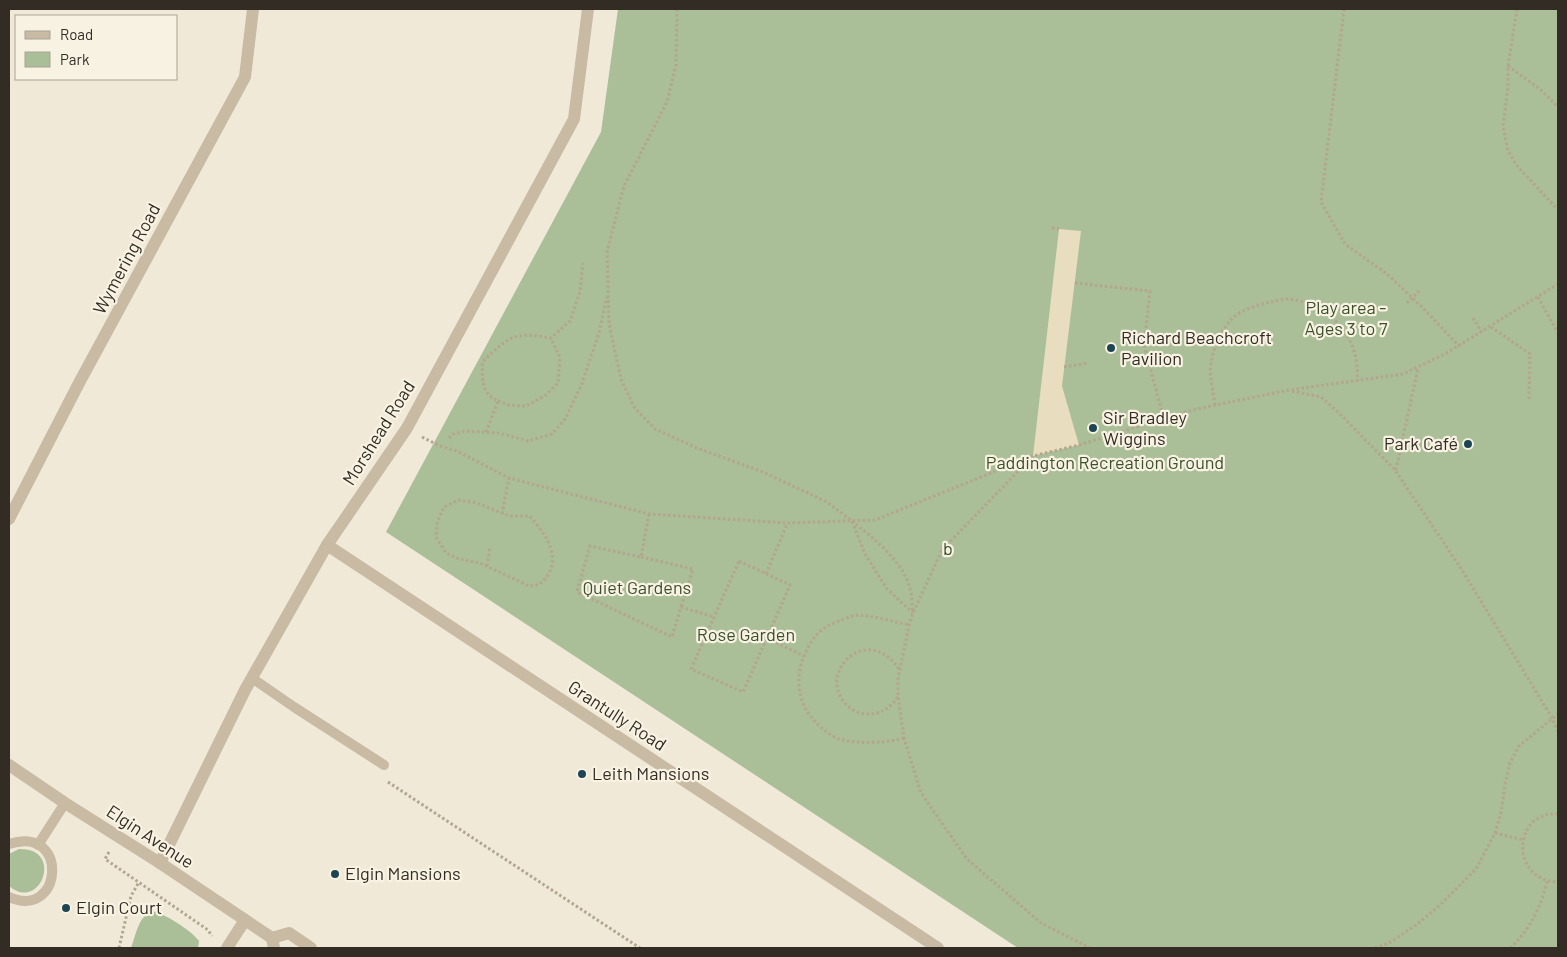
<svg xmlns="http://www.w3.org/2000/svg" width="1567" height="957" viewBox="0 0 1567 957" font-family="Barlow,sans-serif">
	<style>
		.green { fill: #aabe98 }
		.plaza { fill: #e8ddbe }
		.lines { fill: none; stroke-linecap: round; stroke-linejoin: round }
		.path { stroke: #b3a58e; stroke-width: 3; stroke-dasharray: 2.5 2.5; stroke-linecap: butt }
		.service { stroke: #c8baa3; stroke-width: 10 }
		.minor { stroke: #c8baa3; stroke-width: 12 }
		.tertiary { stroke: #c8baa3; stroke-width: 12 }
		.poi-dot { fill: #1c4653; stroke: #f8f2e3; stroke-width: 2 }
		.labels { text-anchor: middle; stroke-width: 4.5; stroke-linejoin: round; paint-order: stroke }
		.street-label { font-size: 18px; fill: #332c25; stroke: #f8f2e3 }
		.park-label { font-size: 18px; fill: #3b5129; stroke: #f8f2e3 }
		.poi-label { font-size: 18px; fill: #332c25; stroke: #f8f2e3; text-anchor: start }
	</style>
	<rect width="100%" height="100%" fill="#f0e9d7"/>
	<g class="green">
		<path d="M618 9H1558V948H1018L386 532 601 132Z"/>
		<path d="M19 849C65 848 40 913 9 886V854Z"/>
		<path d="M151 911C163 912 192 931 199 941L198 948H131C136 935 138 918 151 911Z"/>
	</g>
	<path class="plaza" d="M1059 229 1081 231 1062 386 1079 445 1033 456Z"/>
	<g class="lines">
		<g class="path">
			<path d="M677 9 676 65 667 102 624 186 607 252 609 324 621 379 634 407 655 429 697 448 763 472 827 502 852 521 865 554 887 589 913 613"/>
			<path d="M1344 9 1321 202 1345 244 1387 274 1421 306 1459 346"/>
			<path d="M1517 9 1508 66V88L1503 126 1508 151 1518 167 1558 210"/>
			<path d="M1508 66 1540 89 1558 107"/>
			<path d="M1052 228 1059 229"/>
			<path d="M1075 283 1150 291 1144 345 1164 419"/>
			<path d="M1538 297 1558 333"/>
			<path d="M1407 303 1419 291"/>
			<path d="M1473 318 1482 332"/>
			<path d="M1491 327 1530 354 1529 401"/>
			<path d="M1121 360 1146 354"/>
			<path d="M1064 367 1088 363"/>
			<path d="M1292 391 1321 397 1339 413 1395 470 1462 570 1552 718 1558 732"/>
			<path d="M498 401 509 405 526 406 546 395 558 383 560 358 551 338"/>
			<path d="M1215 405C1213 391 1209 376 1211 363 1214 346 1222 327 1235 316 1245 308 1259 305 1271 302 1276 301 1284 298 1289 299 1331 304 1361 338 1357 381"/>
			<path d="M486 432 498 401C480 392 483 380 482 362 509 337 512 331 551 338L570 321 580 292 583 263"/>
			<path d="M422 437 440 446 457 451 509 478 649 514 787 523 875 520 1033 456 1079 445 1181 413 1215 405 1289 390 1403 374 1445 354 1558 284"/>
			<path d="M449 438 453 434 465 431 499 433 528 441 552 434 565 419 581 386 599 333 607 297"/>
			<path d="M1032 457 942 550 913 613 909 625 898 679V697L904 738 921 793 967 859 1041 923 1090 948"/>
			<path d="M1396 470 1418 368"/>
			<path d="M458 500 477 503 509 516H529C543 530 560 553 549 573 547 578 542 582 538 585L529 586 480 563 459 559 446 553 436 537 437 523 444 507Z"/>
			<path d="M502 514 509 478"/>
			<path d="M649 514 641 557 590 546 577 592 672 637 681 607 714 617"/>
			<path d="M852 521C875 540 904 561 911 592 912 599 912 605 913 612"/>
			<path d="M641 557 693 569 681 607"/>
			<path d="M739 561 790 585 743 692 691 669Z"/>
			<path d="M487 566 490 548"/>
			<path d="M766 574 787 524"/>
			<path d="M767 638 804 656"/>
			<path d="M898 697C889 709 880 715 865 714 857 713 850 709 845 703 816 671 870 621 900 671"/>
			<path d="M904 738C888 743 859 744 843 740 836 739 829 734 823 729 800 711 792 682 805 654 814 635 819 629 839 621 844 619 851 616 857 615 870 615 896 622 909 625"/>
			<path d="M388 782 640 948"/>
			<path d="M1558 814C1512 811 1510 881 1558 882"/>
			<path d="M1495 833 1523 840"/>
			<path d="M109 852 105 859 208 930 212 936"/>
			<path d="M119 948 131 896 139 882"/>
			<path d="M1375 948 1389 943 1416 925 1439 906 1476 869 1495 833 1501 813 1505 784 1510 763 1519 746 1558 714"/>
			<path d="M1510 948C1530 930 1541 907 1547 881"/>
		</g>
		<g class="service">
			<path d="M252 678 294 707 384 765"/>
			<path d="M9 844C70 824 63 921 9 897"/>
			<path d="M38 845 65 803"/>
		</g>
		<g class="minor">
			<path d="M9 519 79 383 245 77 253 9"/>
			<path d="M327 545 938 948"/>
			<path d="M160 863 245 690 327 545 407 428 574 119 588 9"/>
		</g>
		<g class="tertiary">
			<path d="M9 765 65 803 160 863 272 938 274 948"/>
			<path d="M272 938 289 933 311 948"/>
			<path d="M227 948 245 920"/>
		</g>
	</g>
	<g class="poi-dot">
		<circle cx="1111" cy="348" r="5"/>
		<circle cx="1093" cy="428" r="5"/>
		<circle cx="1468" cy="444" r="5"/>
		<circle cx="582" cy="774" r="5"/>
		<circle cx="335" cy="874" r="5"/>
		<circle cx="66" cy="908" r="5"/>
	</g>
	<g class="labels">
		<g class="street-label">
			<text transform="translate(127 259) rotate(-62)" y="6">Wymering Road</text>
			<text transform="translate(379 433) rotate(-58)" y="6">Morshead Road</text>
			<text transform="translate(617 716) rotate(33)" y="6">Grantully Road</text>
			<text transform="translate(150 837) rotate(33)" y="6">Elgin Avenue</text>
		</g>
		<g class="park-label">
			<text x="1346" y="314">Play area -<tspan x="1346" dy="21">Ages 3 to 7</tspan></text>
			<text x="1105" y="469">Paddington Recreation Ground</text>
			<text x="948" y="555">b</text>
			<text x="637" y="594">Quiet Gardens</text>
			<text x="746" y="641">Rose Garden</text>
		</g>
		<g class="poi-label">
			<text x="1121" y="344">Richard Beachcroft<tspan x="1121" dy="21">Pavilion</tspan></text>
			<text x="1103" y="424">Sir Bradley<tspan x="1103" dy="21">Wiggins</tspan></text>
			<text x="1458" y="450" text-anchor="end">Park Café</text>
			<text x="592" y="780">Leith Mansions</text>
			<text x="345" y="880">Elgin Mansions</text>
			<text x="76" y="914">Elgin Court</text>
		</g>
	</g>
	<rect width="1567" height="957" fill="none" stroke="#332c25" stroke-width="20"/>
	<rect x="15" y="15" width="162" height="65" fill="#f8f2e3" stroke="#a9a397"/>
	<rect x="25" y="31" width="25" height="8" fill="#c8baa3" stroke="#a9a397"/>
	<text x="60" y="40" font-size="15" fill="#332c25">Road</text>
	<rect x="25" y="52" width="25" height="15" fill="#aabe98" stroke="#a9a397"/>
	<text x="60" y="65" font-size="15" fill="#332c25">Park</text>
</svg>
